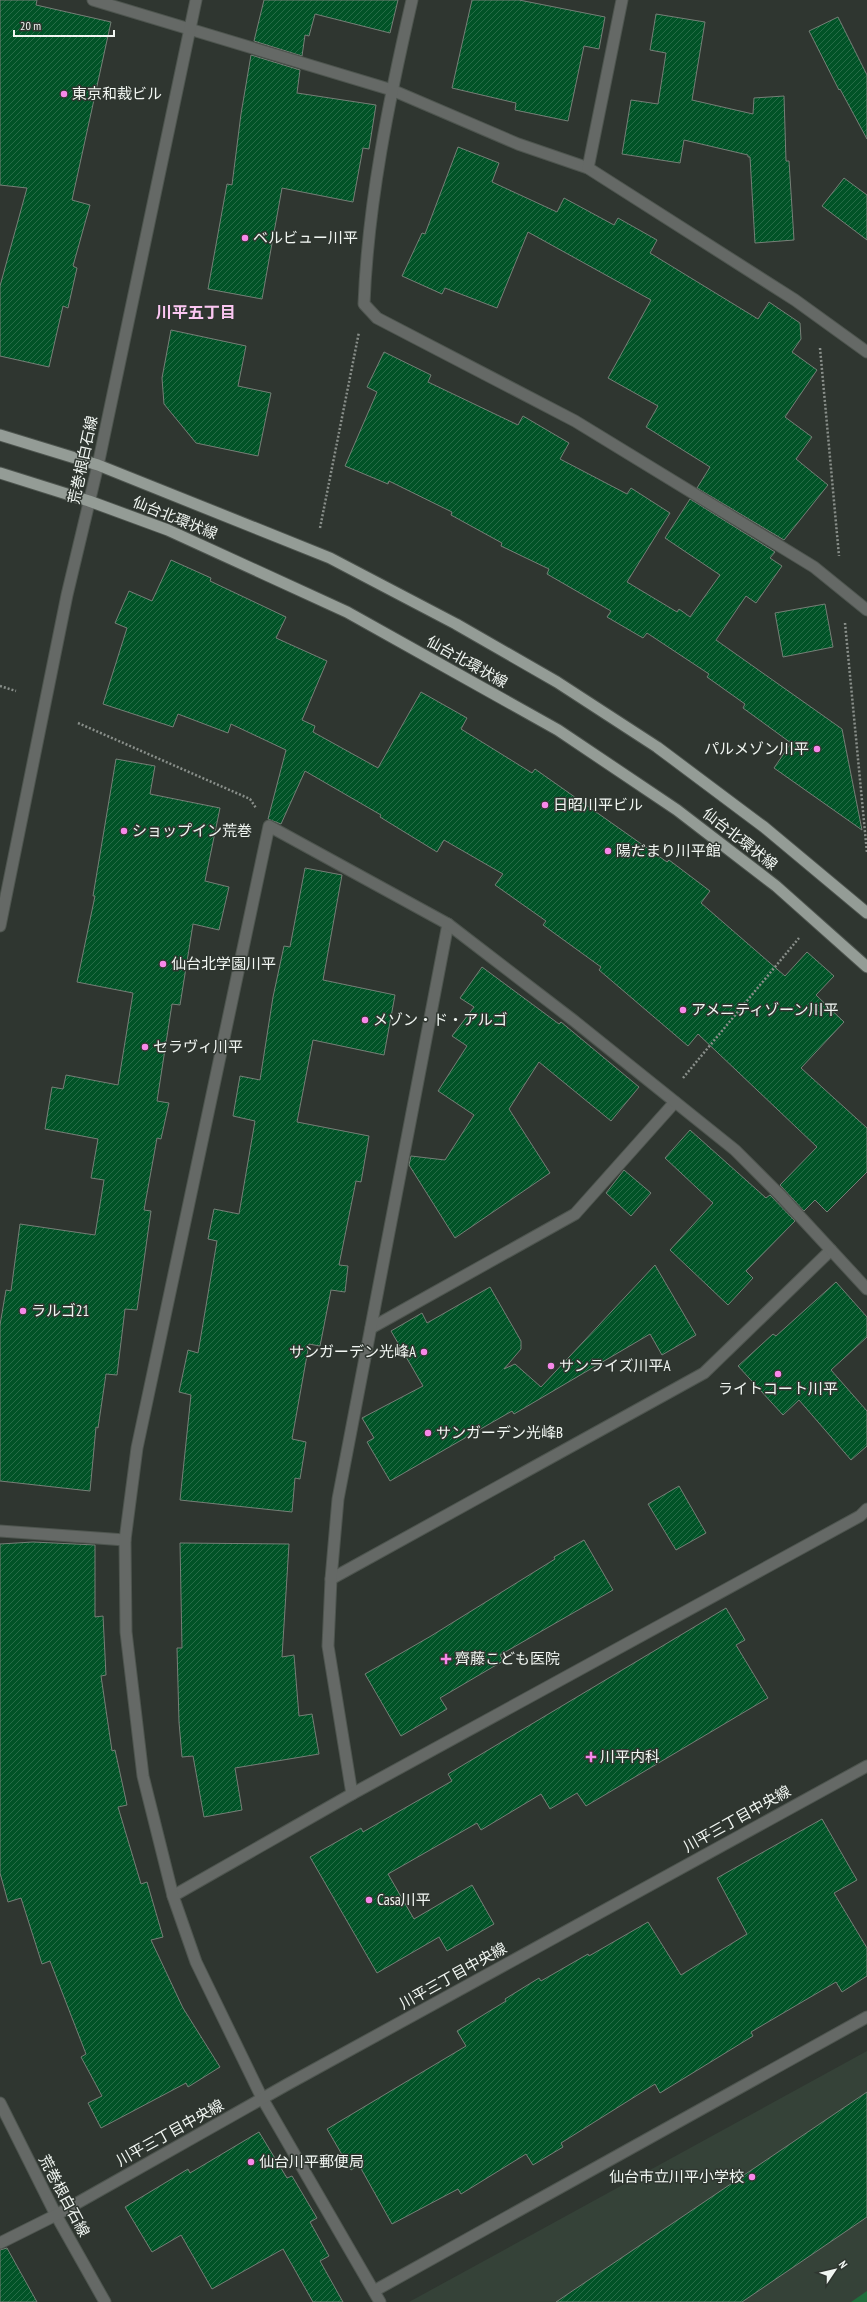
<svg xmlns="http://www.w3.org/2000/svg" width="867" height="2302" viewBox="0 0 867 2302" font-family="'PT Sans Narrow','Noto Sans JP',sans-serif">
	<style>
		.built { fill: #354238 }
		.green { fill: #1f6e3c }
		.building { fill: url(#building-hatch); stroke: #767f77 }
		.lines { fill: none; stroke-linecap: round; stroke-linejoin: round }
		.minor-casing { stroke: #4e554f; stroke-width: 13 }
		.tertiary-casing { stroke: #4e554f; stroke-width: 13 }
		.primary-casing { stroke: #4e554f; stroke-width: 13 }
		.path { stroke: #898f8a; stroke-width: 2.5; stroke-dasharray: 2 2; stroke-linecap: butt }
		.minor { stroke: #656966; stroke-width: 11 }
		.tertiary { stroke: #656966; stroke-width: 11 }
		.primary { stroke: #949c96; stroke-width: 11 }
		.poi-dot { fill: #f888ea; stroke: #2f3630; stroke-width: 1.5 }
		.labels { text-anchor: middle; stroke-width: 3; stroke-linejoin: round; paint-order: stroke }
		.poi-label { font-size: 15px; fill: #f1f6f2; stroke: #2f3630; text-anchor: start }
		.street-label { font-size: 15px; fill: #f1f6f2; stroke: #2f3630 }
		.neighbourhood-label { font-size: 16px; font-weight: bold; fill: #fbc7f2; stroke: #2f3630 }
	</style>
	<defs>
		<pattern id="building-hatch" width="6" height="6" patternUnits="userSpaceOnUse"><rect width="6" height="6" fill="#015327"/><path d="M-1 1l2-2M0 6l6-6M5 7l2-2" fill="none" stroke="#266c47"/></pattern>
	</defs>
	<rect width="100%" height="100%" fill="#2f3630"/>
	<path class="built" d="M867 2051V2302H409Z"/>
	<path class="green" d="M867 2291V2302H851Z"/>
	<g class="building">
		<path d="M0 0H37L36 5 111 22 72 200 90 205 73 266 77 268 68 308 63 306 49 367 0 356V286L27 188 0 185Z"/>
		<path d="M264 0H398L390 33 315 14 309 36 305 35 302 56 254 41Z"/>
		<path d="M472 0H519L605 17 599 49 584 46 568 121 515 110 516 103 452 88Z"/>
		<path d="M656 14 705 22 692 100 753 114 754 98 784 96 786 161H789L794 240 755 243 750 157H748V155L684 140 680 163 622 154 631 100 658 104 666 53 650 50Z"/>
		<path d="M838 17 867 75V139L840 89 839 90 809 31Z"/>
		<path d="M251 55 300 70 297 93 376 105 369 149 363 148 353 202 282 188 262 299 208 289 227 184 232 185 241 114Z"/>
		<path d="M458 147 499 163 492 182 557 212 564 198 614 225 618 218 657 240 650 253 758 319 769 302 800 323 801 339 792 352 817 370 785 417 812 437 796 459 828 485 784 540 697 488 710 467 646 427 658 406 608 378 651 300 528 232 497 308 445 288 442 294 402 276 422 233 425 234Z"/>
		<path d="M844 178 867 195V240L822 206Z"/>
		<path d="M171 330 246 346 238 386 271 393 258 456 196 443 164 404 162 378Z"/>
		<path d="M384 352 431 375 428 382 518 425 523 416 569 443 560 459 627 494 631 488 670 513 627 582 677 612 679 609 690 617 720 575 665 538 690 499 775 552 770 558 782 566 756 603 746 596 716 640 842 729 862 830 774 768 791 743 743 708 745 704 707 677 709 674 647 633 643 638 607 617 611 611 547 574 549 569 501 546 502 543 451 515 452 512 389 481 388 484 345 466 377 392 367 387Z"/>
		<path d="M171 560 211 578 210 581 286 617 276 638 327 661 302 720 315 726 313 732 378 768 421 692 467 718 461 729 532 773 535 769 667 862 669 860 710 891 701 903 785 976 807 952 834 976 816 995 844 1022 801 1068 867 1128V1172L827 1212 815 1200 804 1211 780 1185 817 1147 698 1034 688 1046 599 970 601 967 543 925 546 921 495 885 503 874 444 840 437 852 380 817 381 815 305 771 281 824 268 819 286 750 231 724 228 733 178 714 173 727 103 704 127 628 115 623 129 591 152 601Z"/>
		<path d="M825 604 833 647 783 657 775 613Z"/>
		<path d="M116 759 155 766 150 794 220 808 205 881 229 887 219 930 193 924 180 1005 172 1004 157 1101 169 1103 161 1139 157 1138 144 1210 151 1211 137 1310 125 1309 117 1375 106 1374 98 1428 96 1427 90 1491 0 1481V1325L6 1290 11 1291 20 1224 95 1235 104 1180 91 1178 98 1139 45 1129 52 1087 63 1089 66 1075 118 1085 133 993 77 982 95 896H93Z"/>
		<path d="M305 868 342 875 323 980 395 995 384 1055 313 1040 297 1122 369 1136 361 1182 356 1181 339 1265 348 1266 345 1292 331 1290 320 1346 309 1344 292 1439 306 1442 300 1479 295 1478 292 1512 180 1500 191 1395 179 1392 188 1350 198 1353 217 1241 208 1239 214 1209 239 1214 255 1121 233 1116 240 1076 260 1080 273 997 284 946 290 947Z"/>
		<path d="M482 967 559 1024 561 1022 639 1087 611 1121 539 1062 509 1109 550 1173 455 1238 409 1165 411 1156 445 1160 474 1115 438 1091 467 1046 452 1036 474 1007 460 998Z"/>
		<path d="M690 1130 766 1198 770 1195 795 1221 746 1271 753 1278 728 1305 670 1250 713 1203 665 1158Z"/>
		<path d="M624 1170 651 1193 631 1216 606 1193Z"/>
		<path d="M655 1265 696 1335 662 1355 650 1334 514 1414 512 1411 390 1481 367 1442 374 1438 362 1418 423 1386 391 1331 422 1313 427 1323 490 1287 521 1341V1349L504 1369 515 1364 541 1387Z"/>
		<path d="M836 1282 867 1317V1337L831 1370 867 1411V1446L851 1460 799 1400 783 1415 738 1366 773 1334 776 1336Z"/>
		<path d="M679 1486 706 1533 676 1550 648 1504Z"/>
		<path d="M584 1540 613 1590 500 1655 503 1661 440 1698 447 1709 401 1736 365 1674 431 1636 555 1559 554 1557Z"/>
		<path d="M33 1542 95 1545V1617L103 1616 106 1675 101 1676 112 1751 115 1750 127 1805 118 1807 141 1884 147 1882 163 1937 151 1940 183 2008 220 2067 188 2087 186 2083 101 2128 88 2103 102 2096 81 2057 86 2054 50 1961 42 1964 21 1898 8 1902 0 1873V1544Z"/>
		<path d="M180 1543 289 1544 282 1657 294 1655 299 1716 312 1714 319 1754 235 1768 242 1810 204 1817 193 1756 182 1757 179 1722 177 1648H182Z"/>
		<path d="M726 1608 745 1640 736 1645 768 1698 586 1806 577 1793 550 1809 541 1794 481 1830 477 1823 388 1874 414 1919 472 1885 494 1924 447 1951 439 1937 377 1973 310 1857 361 1828 363 1832 452 1781 448 1774Z"/>
		<path d="M822 1819 857 1880 834 1893 867 1948V1976L842 1992 836 1982 751 2032 753 2036 660 2093 655 2084 561 2143 563 2147 533 2165 526 2154 461 2194 458 2189 392 2224 359 2165 351 2170 327 2129 466 2046 457 2031 506 2001 505 1999 539 1978 541 1981 588 1954 589 1956 648 1922 681 1975 747 1934 717 1878Z"/>
		<path d="M867 2092V2217L742 2302H556Z"/>
		<path d="M259 2132 287 2178 292 2176 317 2218 310 2222 329 2256 320 2261 343 2302H313L283 2249 212 2289 181 2235 152 2252 125 2207 188 2169 190 2173Z"/>
		<path d="M7 2248 37 2302H0V2250Z"/>
	</g>
	<g class="lines">
		<g class="minor-casing">
			<g id="minor">
				<path d="M93 0 392 90 518 144 588 168 795 300 867 352"/>
				<path d="M412 0C389 100 368 202 364 304L377 318 575 421 814 567 867 610"/>
				<path d="M588 168 622 0"/>
				<path d="M371 1328 575 1214 675 1102"/>
				<path d="M0 1531 125 1540"/>
				<path d="M331 1579 704 1373 831 1250"/>
				<path d="M352 1794 328 1646 331 1579 338 1499 448 924"/>
				<path d="M173 1896 352 1794 860 1516 867 1509"/>
				<path d="M374 2291 867 2017"/>
				<path d="M380 2302 262 2098 196 1962 173 1896 143 1776 126 1632 125 1540 137 1448 269 826 448 924 573 1020 735 1150 782 1197 867 1289"/>
			</g>
		</g>
		<g class="tertiary-casing">
			<g id="tertiary">
				<path d="M0 926 67 595 98 465 196 0"/>
				<path d="M0 2103 56 2215 105 2302"/>
				<path d="M0 2243 56 2215 288 2084 867 1766"/>
			</g>
		</g>
		<g class="primary-casing">
			<g id="primary">
				<path d="M0 435 98 465 330 558 456 624 557 682 657 747 764 827 867 913"/>
				<path d="M0 473 89 501 168 530 347 612 558 730 677 810 776 886 867 967"/>
			</g>
		</g>
		<g class="path">
			<path d="M820 348 839 556"/>
			<path d="M320 528 359 332"/>
			<path d="M845 623 867 853"/>
			<path d="M0 686 16 691"/>
			<path d="M78 723 250 799 256 808"/>
			<path d="M683 1078 799 938"/>
		</g>
		<use href="#minor" class="minor"/>
		<use href="#tertiary" class="tertiary"/>
		<use href="#primary" class="primary"/>
	</g>
	<g class="poi-dot">
		<circle cx="64" cy="94" r="4"/>
		<circle cx="245" cy="238" r="4"/>
		<circle cx="817" cy="749" r="4"/>
		<circle cx="545" cy="805" r="4"/>
		<circle cx="124" cy="831" r="4"/>
		<circle cx="608" cy="851" r="4"/>
		<circle cx="163" cy="964" r="4"/>
		<circle cx="683" cy="1010" r="4"/>
		<circle cx="365" cy="1020" r="4"/>
		<circle cx="145" cy="1047" r="4"/>
		<circle cx="23" cy="1311" r="4"/>
		<circle cx="424" cy="1352" r="4"/>
		<circle cx="551" cy="1366" r="4"/>
		<circle cx="778" cy="1374" r="4"/>
		<circle cx="428" cy="1433" r="4"/>
		<path d="M444 1653h4v4h4v4h-4v4h-4v-4h-4v-4h4z"/>
		<path d="M589 1751h4v4h4v4h-4v4h-4v-4h-4v-4h4z"/>
		<circle cx="369" cy="1900" r="4"/>
		<circle cx="251" cy="2162" r="4"/>
		<circle cx="752" cy="2177" r="4"/>
	</g>
	<g class="labels">
		<g class="poi-label">
			<text x="72" y="99">東京和裁ビル</text>
			<text x="253" y="243">ベルビュー川平</text>
			<text x="809" y="754" text-anchor="end">パルメゾン川平</text>
			<text x="553" y="810">日昭川平ビル</text>
			<text x="132" y="836">ショップイン荒巻</text>
			<text x="616" y="856">陽だまり川平館</text>
			<text x="171" y="969">仙台北学園川平</text>
			<text x="691" y="1015">アメニティゾーン川平</text>
			<text x="373" y="1025">メゾン・ド・アルゴ</text>
			<text x="153" y="1052">セラヴィ川平</text>
			<text x="31" y="1316">ラルゴ21</text>
			<text x="416" y="1357" text-anchor="end">サンガーデン光峰A</text>
			<text x="559" y="1371">サンライズ川平A</text>
			<text x="778" y="1394" text-anchor="middle">ライトコート川平</text>
			<text x="436" y="1438">サンガーデン光峰B</text>
			<text x="455" y="1664">齊藤こども医院</text>
			<text x="600" y="1762">川平内科</text>
			<text x="377" y="1905">Casa川平</text>
			<text x="259" y="2167">仙台川平郵便局</text>
			<text x="744" y="2182" text-anchor="end">仙台市立川平小学校</text>
		</g>
		<g class="street-label">
			<text transform="translate(83 460) rotate(-78)" y="5">荒巻根白石線</text>
			<text transform="translate(175 518) rotate(22)" y="5">仙台北環状線</text>
			<text transform="translate(467 662) rotate(29)" y="5">仙台北環状線</text>
			<text transform="translate(740 839) rotate(38)" y="5">仙台北環状線</text>
			<text transform="translate(737 1819) rotate(-29)" y="5">川平三丁目中央線</text>
			<text transform="translate(453 1976) rotate(-29)" y="5">川平三丁目中央線</text>
			<text transform="translate(170 2133) rotate(-29)" y="5">川平三丁目中央線</text>
			<text transform="translate(64 2196) rotate(62)" y="5">荒巻根白石線</text>
		</g>
		<g class="neighbourhood-label">
			<text x="196" y="318">川平五丁目</text>
		</g>
	</g>
	<g transform="translate(835 2270) rotate(55)" stroke="#2f3630" stroke-width="3" paint-order="stroke">
	<path d="M0-3L7 15L0 10L-7 15Z" fill="#f1f6f2"/>
	<text y="-6" font-size="11" font-weight="bold" text-anchor="middle" fill="#f1f6f2">N</text>
	</g>
	<path d="M14 30v6h100v-6" fill="none" stroke="#f1f6f2" stroke-width="2"/>
	<text x="20" y="30" font-size="12" fill="#f1f6f2" stroke="#2f3630" stroke-width="3" paint-order="stroke">20 m</text>
</svg>
